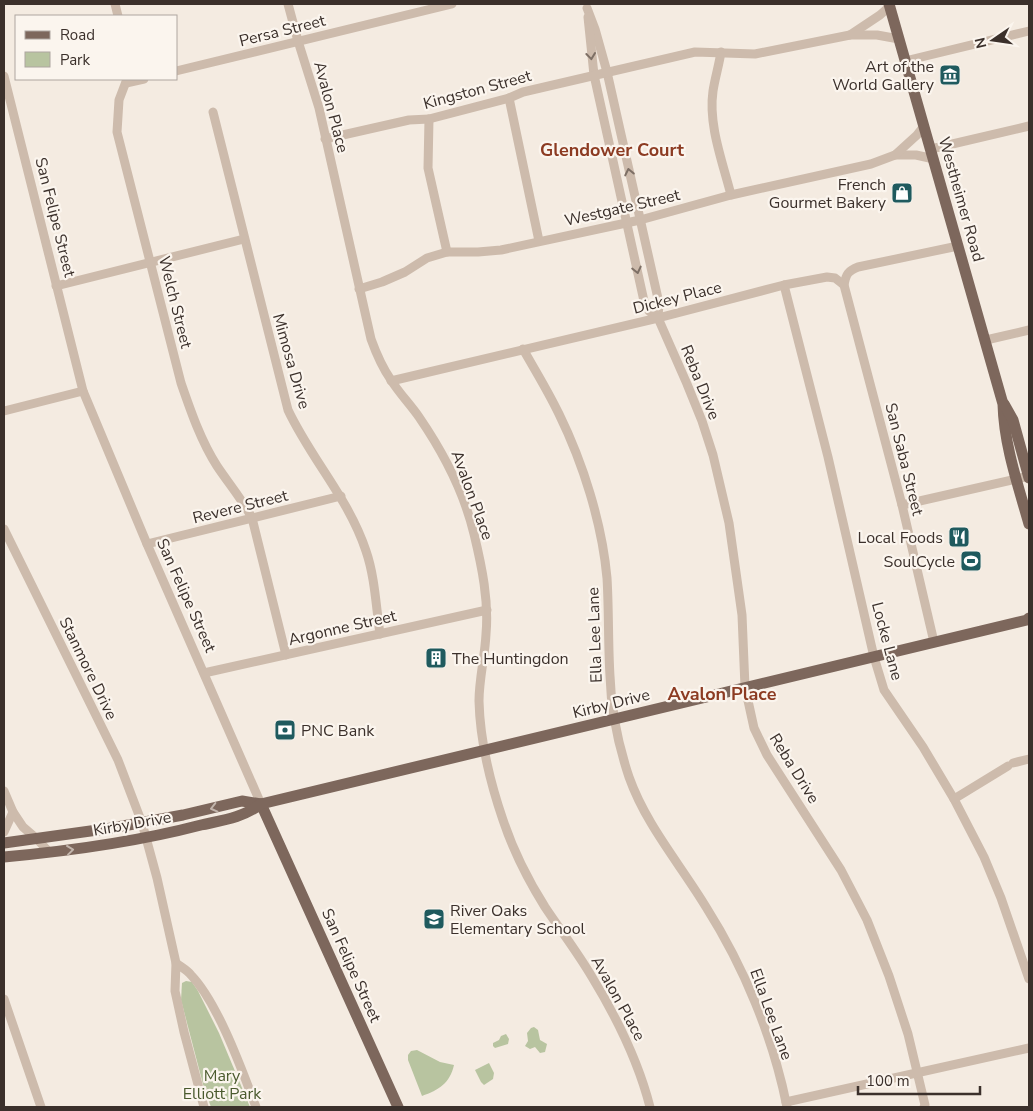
<svg xmlns="http://www.w3.org/2000/svg" width="1033" height="1111" viewBox="0 0 1033 1111" font-family="'Nunito Sans',sans-serif">
	<style>
		.green { fill: #b8c4a0 }
		.lines { fill: none; stroke-linecap: round; stroke-linejoin: round }
		.minor { stroke: #cdbbac; stroke-width: 9 }
		.major { stroke: #7d675c; stroke-width: 11 }
		.oneway { stroke: #7d6f65 }
		.oneway2 { stroke: #c2b5ac }
		.labels { text-anchor: middle; stroke-width: 4.5; stroke-linejoin: round; paint-order: stroke }
		.street-label { font-size: 16px; fill: #3b302b; stroke: #fbf5ee }
		.poi-label { font-size: 16px; fill: #3b302b; stroke: #fbf5ee; text-anchor: end }
		.park-label { font-size: 16px; fill: #4a5a2e; stroke: #fbf5ee }
		.neighbourhood-label { font-size: 18px; font-weight: bold; fill: #8c3b22; stroke: #fbf5ee }
	</style>
	<rect width="100%" height="100%" fill="#f4ebe1"/>
	<g class="green">
		<path d="M186 981 192 982 198 991 219 1033 250 1107H211L204 1088 181 1000 182 983Z"/>
		<path d="M534 1027 538 1030 540 1040 547 1044 545 1052 540 1053 535 1047 530 1049 525 1046 528 1041 527 1033 531 1028Z"/>
		<path d="M506 1034 509 1039 508 1044 495 1048 493 1046V1043L499 1040 501 1036Z"/>
		<path d="M417 1050 440 1062 454 1065C450 1083 439 1090 422 1096L408 1060V1055L411 1051Z"/>
		<path d="M489 1063 494 1073 493 1079 484 1085 481 1082 475 1070Z"/>
	</g>
	<g class="lines">
		<g class="minor">
			<path d="M115 4 118 16"/>
			<path d="M288 4 298 41 319 108 371 339C376 353 382 367 391 380 399 393 410 404 419 417 443 452 464 492 474 534 482 567 489 601 486 634 485 656 479 679 479 701 480 742 490 782 503 820 513 850 528 880 545 907 561 931 578 953 592 977 617 1018 638 1060 650 1107"/>
			<path d="M587 8 595 29 607 72 659 303 658 318 687 384 702 421 713 455 729 523 742 615 745 687 754 728 767 755 841 870 867 920 889 976 908 1034 925 1105 924 1107"/>
			<path d="M588 17 594 75 644 301 649 311 658 318"/>
			<path d="M850 35 880 15 890 6"/>
			<path d="M721 52C719 65 715 78 713 91 708 125 723 163 731 195"/>
			<path d="M905 61 1029 31"/>
			<path d="M176 71 452 4"/>
			<path d="M4 76 83 391 147 544 261 804"/>
			<path d="M127 79 119 100 117 132 181 383C191 412 201 441 217 466 229 484 242 499 252 518L286 655"/>
			<path d="M126 83 144 79"/>
			<path d="M509 98 539 241"/>
			<path d="M213 112 288 410C311 459 349 499 366 551 375 577 376 607 380 634"/>
			<path d="M429 119 428 168 447 252"/>
			<path d="M325 139 409 120 429 119 509 98 523 92 695 52 755 54 850 35H877L899 39"/>
			<path d="M931 149 1029 126"/>
			<path d="M895 155H916L934 159"/>
			<path d="M784 285 828 457 874 657 884 690 923 747 954 799 984 857 1001 898 1029 979"/>
			<path d="M56 286 244 239"/>
			<path d="M359 289 382 282 405 272 427 258 447 252H478L501 250 640 220 731 195 871 164 895 155 917 135 924 126"/>
			<path d="M986 340 1029 330"/>
			<path d="M523 349C535 370 548 391 559 414 583 463 602 523 607 578 609 611 608 644 610 676 611 710 618 744 629 777 646 825 680 864 706 907 744 967 773 1037 787 1107"/>
			<path d="M391 381 658 318 784 285 827 277 835 278 844 285"/>
			<path d="M4 411 83 391"/>
			<path d="M902 505 1029 476"/>
			<path d="M4 529 118 760 142 823 157 878 176 963 175 991 184 1032 204 1107"/>
			<path d="M147 544 341 496"/>
			<path d="M934 642 902 505 844 285C846 274 848 271 858 267L958 246"/>
			<path d="M204 673 487 610"/>
			<path d="M1013 763 1029 759"/>
			<path d="M4 791 13 812 23 827 37 839 49 852"/>
			<path d="M954 799 1008 766"/>
			<path d="M4 832 13 812"/>
			<path d="M176 963C181 967 187 970 191 975 218 1003 242 1070 256 1107"/>
			<path d="M4 999 41 1107"/>
			<path d="M786 1102 1029 1048"/>
		</g>
		<g class="major">
			<path d="M889 4 1003 404C1004 445 1018 485 1029 524"/>
			<path d="M1004 404 1013 420 1029 478"/>
			<path d="M261 804 398 1107"/>
			<path d="M4 843 112 828 183 815 242 801 261 804"/>
			<path d="M4 857C70 851 136 842 201 825 224 820 242 818 261 804L1027 620 1029 618"/>
		</g>
	</g>
	<defs><path id="oneway-chevron" d="M-2-3.5L2.5 0L-2 3.5" fill="none" stroke-width="1.6" stroke-linecap="round" stroke-linejoin="round" transform="scale(1.25)"/></defs>
	<g class="oneway">
		<use href="#oneway-chevron" transform="translate(591 56) rotate(83)"/>
		<use href="#oneway-chevron" transform="translate(629 172) rotate(-102)"/>
		<use href="#oneway-chevron" transform="translate(637 270) rotate(77)"/>
	</g>
	<g class="oneway2">
		<use href="#oneway-chevron" transform="translate(214 808) rotate(166)"/>
		<use href="#oneway-chevron" transform="translate(70 850) rotate(-7)"/>
	</g>
	<defs>
		<g id="museum-square" transform="scale(1.125)"><rect x="-9" y="-9" width="18" height="18" rx="4" fill="#1f5a5e" stroke="#fbf5ee"/><path d="M0-6L6-3V-2H-6V-3ZM-5-1h2V3h-2ZM-1-1h2V3h-2ZM3-1h2V3H3ZM-6 4H6V6H-6Z" fill="#fff"/></g>
		<g id="shop-square" transform="scale(1.125)"><rect x="-9" y="-9" width="18" height="18" rx="4" fill="#1f5a5e" stroke="#fbf5ee"/><path d="M-5-2.5h2.3a2.7 3.5 0 0 1 5.4 0H5L5.5 6h-11ZM-1.5-2.5h3a1.5 2.3 0 0 0-3 0Z" fill="#fff"/></g>
		<g id="restaurant-square" transform="scale(1.125)"><rect x="-9" y="-9" width="18" height="18" rx="4" fill="#1f5a5e" stroke="#fbf5ee"/><path d="M-5-6h1v4h1v-4h1v4h1v-4h1v5L-1.5 .5V6h-2V.5L-5-1ZM5-6V6H3V1.5H1.5Q1.5-4 5-6Z" fill="#fff"/></g>
		<g id="stadium-square" transform="scale(1.125)"><rect x="-9" y="-9" width="18" height="18" rx="4" fill="#1f5a5e" stroke="#fbf5ee"/><path d="M0-5a6.5 5 0 1 0 0 10a6.5 5 0 1 0 0-10ZM-3.5-1.8h7v3.6h-7Z" fill="#fff"/></g>
		<g id="building-square" transform="scale(1.125)"><rect x="-9" y="-9" width="18" height="18" rx="4" fill="#1f5a5e" stroke="#fbf5ee"/><path d="M-4-6H4V6H1V3H-1V6H-4ZM-2.5-4.3h1.7v1.8h-1.7ZM.8-4.3h1.7v1.8H.8ZM-2.5-1h1.7V.8h-1.7ZM.8-1h1.7V.8H.8Z" fill="#fff"/></g>
		<g id="bank-square" transform="scale(1.125)"><rect x="-9" y="-9" width="18" height="18" rx="4" fill="#1f5a5e" stroke="#fbf5ee"/><path d="M-6-4H6V4H-6ZM0-2.3a2.3 2.3 0 1 0 0 4.6a2.3 2.3 0 1 0 0-4.6Z" fill="#fff"/></g>
		<g id="school-square" transform="scale(1.125)"><rect x="-9" y="-9" width="18" height="18" rx="4" fill="#1f5a5e" stroke="#fbf5ee"/><path d="M0-5L7-2L0 1L-7-2ZM-4 1L0 2.5L4 1V4Q0 6-4 4Z" fill="#fff"/></g>
	</defs>
	<g fill-rule="evenodd">
		<use href="#museum-square" x="950" y="75"/>
		<use href="#shop-square" x="902" y="193"/>
		<use href="#restaurant-square" x="959" y="537"/>
		<use href="#stadium-square" x="971" y="561"/>
		<use href="#building-square" x="436" y="658"/>
		<use href="#bank-square" x="285" y="730"/>
		<use href="#school-square" x="434" y="919"/>
	</g>
	<g class="labels">
		<g class="street-label">
			<text transform="translate(282 30) rotate(-14)" y="6">Persa Street</text>
			<text transform="translate(477 89) rotate(-15)" y="6">Kingston Street</text>
			<text transform="translate(332 107) rotate(75)" y="6">Avalon Place</text>
			<text transform="translate(962 199) rotate(74)" y="6">Westheimer Road</text>
			<text transform="translate(622 207) rotate(-13)" y="6">Westgate Street</text>
			<text transform="translate(56 217) rotate(76)" y="6">San Felipe Street</text>
			<text transform="translate(677 297) rotate(-14)" y="6">Dickey Place</text>
			<text transform="translate(176 302) rotate(76)" y="6">Welch Street</text>
			<text transform="translate(292 361) rotate(74)" y="6">Mimosa Drive</text>
			<text transform="translate(701 382) rotate(68)" y="6">Reba Drive</text>
			<text transform="translate(905 459) rotate(76)" y="6">San Saba Street</text>
			<text transform="translate(473 495) rotate(70)" y="6">Avalon Place</text>
			<text transform="translate(240 506) rotate(-14)" y="6">Revere Street</text>
			<text transform="translate(187 595) rotate(66)" y="6">San Felipe Street</text>
			<text transform="translate(342 627) rotate(-13)" y="6">Argonne Street</text>
			<text transform="translate(594 635) rotate(-92)" y="6">Ella Lee Lane</text>
			<text transform="translate(888 641) rotate(75)" y="6">Locke Lane</text>
			<text transform="translate(89 668) rotate(64)" y="6">Stanmore Drive</text>
			<text transform="translate(611 703) rotate(-14)" y="6">Kirby Drive</text>
			<text transform="translate(795 768) rotate(58)" y="6">Reba Drive</text>
			<text transform="translate(132 823) rotate(-10)" y="6">Kirby Drive</text>
			<text transform="translate(352 965) rotate(66)" y="6">San Felipe Street</text>
			<text transform="translate(619 998) rotate(61)" y="6">Avalon Place</text>
			<text transform="translate(772 1014) rotate(70)" y="6">Ella Lee Lane</text>
		</g>
		<g class="poi-label">
			<text x="934" y="72">Art of the<tspan x="934" dy="18">World Gallery</tspan></text>
			<text x="886" y="190">French<tspan x="886" dy="18">Gourmet Bakery</tspan></text>
			<text x="943" y="543">Local Foods</text>
			<text x="955" y="567">SoulCycle</text>
			<text x="452" y="664" text-anchor="start">The Huntingdon</text>
			<text x="301" y="736" text-anchor="start">PNC Bank</text>
			<text x="450" y="916" text-anchor="start">River Oaks<tspan x="450" dy="18">Elementary School</tspan></text>
		</g>
		<g class="park-label">
			<text x="222" y="1081">Mary<tspan x="222" dy="18">Elliott Park</tspan></text>
		</g>
		<g class="neighbourhood-label">
			<text x="612" y="156">Glendower Court</text>
			<text x="722" y="700">Avalon Place</text>
		</g>
	</g>
	<rect width="1033" height="1111" fill="none" stroke="#3b302b" stroke-width="10"/>
	<rect x="15" y="15" width="162" height="65" fill="#fbf5ee" stroke="#aea6a0"/>
	<rect x="25" y="31" width="25" height="8" fill="#7d675c" stroke="#aea6a0"/>
	<text x="60" y="40" font-size="15" fill="#3b302b">Road</text>
	<rect x="25" y="52" width="25" height="15" fill="#b8c4a0" stroke="#aea6a0"/>
	<text x="60" y="65" font-size="15" fill="#3b302b">Park</text>
	<g transform="translate(993 40) rotate(257)" stroke="#fbf5ee" stroke-width="4" paint-order="stroke">
	<path d="M0-4L9 19L0 12L-9 19Z" fill="#3b302b"/>
	<text y="-8" font-size="14" font-weight="bold" text-anchor="middle" fill="#3b302b">N</text>
	</g>
	<path d="M858 1086v8h122v-8" fill="none" stroke="#3b302b" stroke-width="2.5"/>
	<text x="866" y="1086" font-size="15" fill="#3b302b" stroke="#fbf5ee" stroke-width="4" paint-order="stroke">100 m</text>
</svg>
